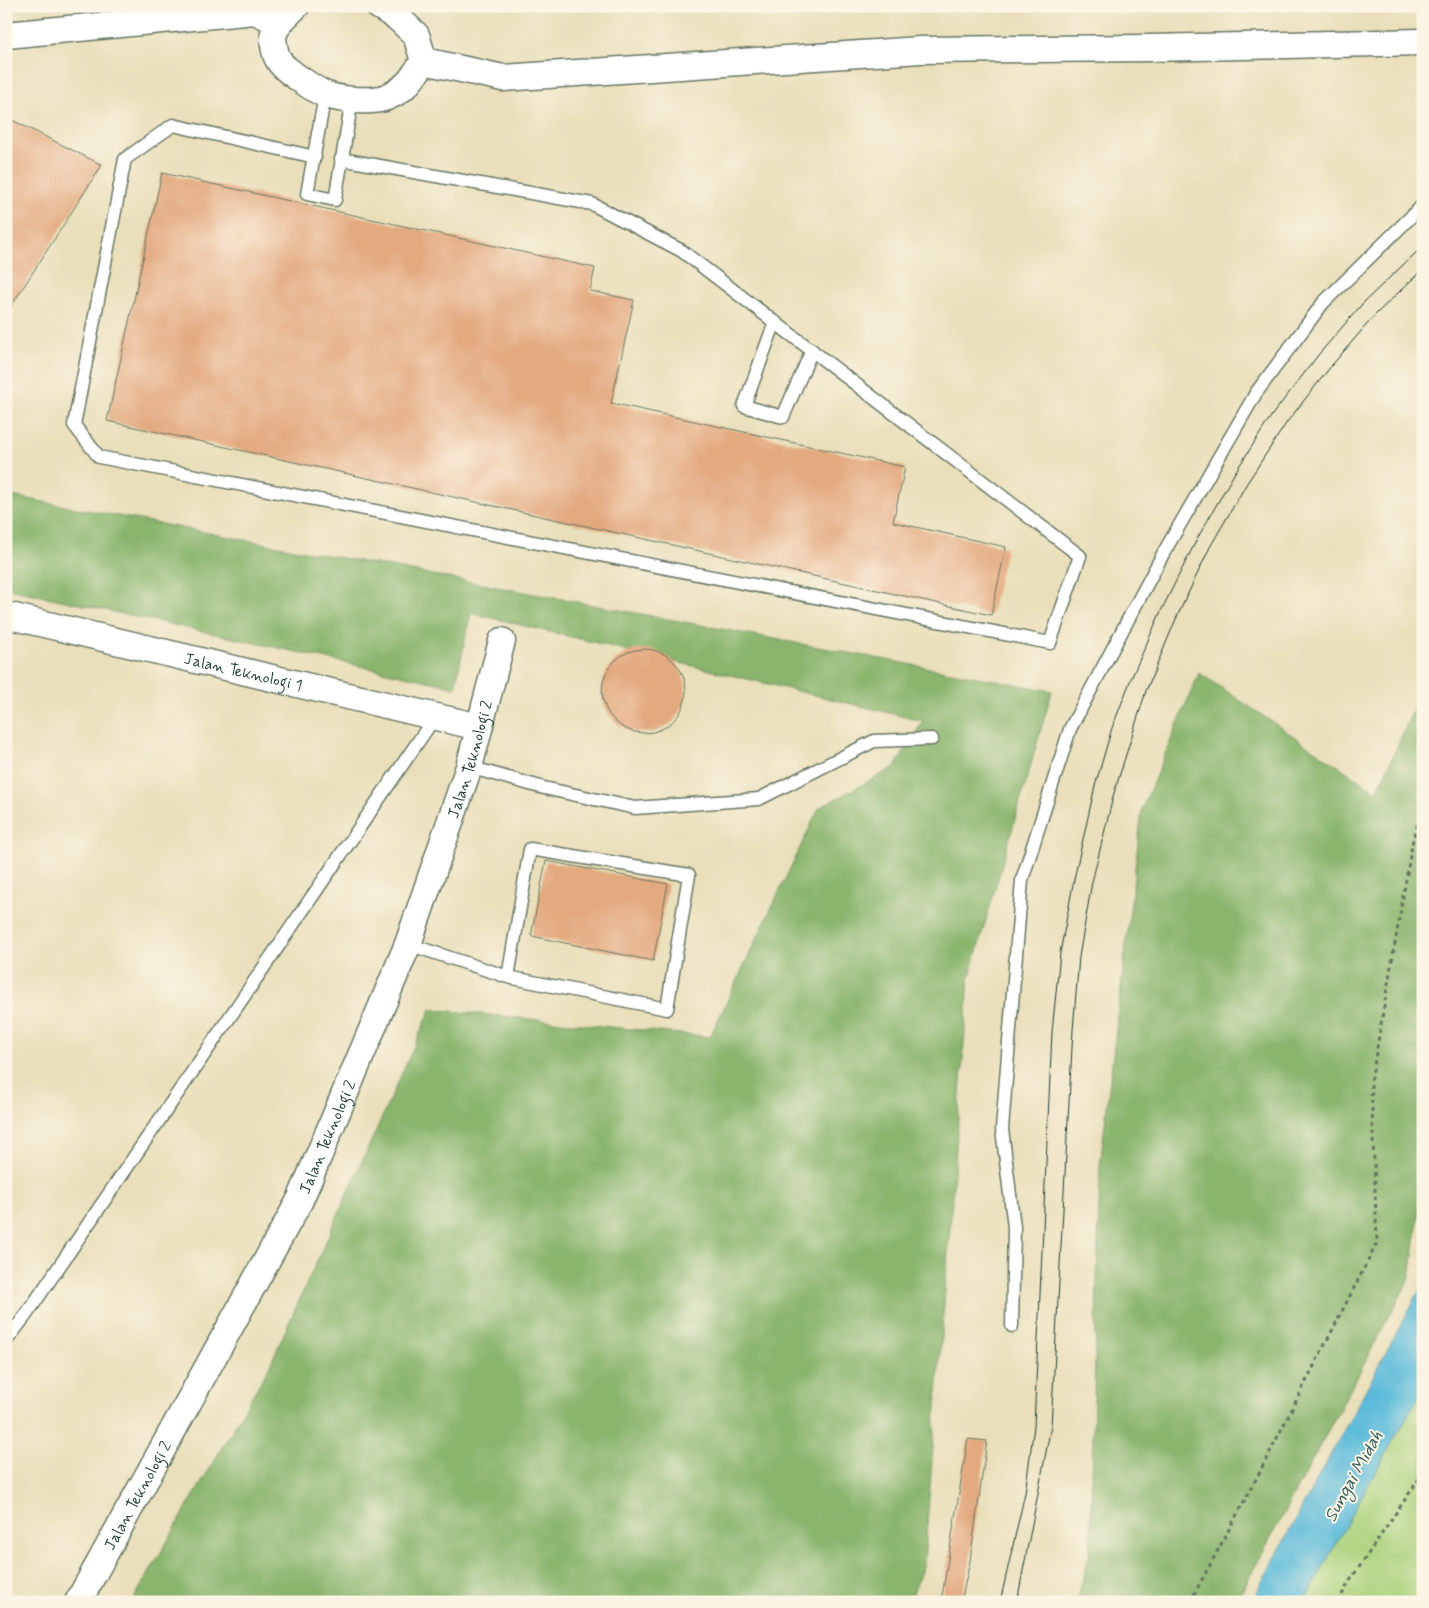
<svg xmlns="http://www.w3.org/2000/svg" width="1429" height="1608" viewBox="0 0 1429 1608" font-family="Mynerve,sans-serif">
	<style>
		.green { fill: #acd37e; stroke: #668859 }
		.forest { fill: #89b56d; stroke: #547950 }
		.water { fill: #5bbbda; stroke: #3d7c87 }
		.building { fill: #e3a97f }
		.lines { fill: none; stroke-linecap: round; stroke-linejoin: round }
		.service-casing { stroke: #667663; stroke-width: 15 }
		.minor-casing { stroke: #667663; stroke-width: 29 }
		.path { stroke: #667663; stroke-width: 3; stroke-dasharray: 4 4; stroke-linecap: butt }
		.service { stroke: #fff; stroke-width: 12 }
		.minor { stroke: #fff; stroke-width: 26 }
		.tram { stroke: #1f3d34; stroke-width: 1 }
		.labels { text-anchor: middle; stroke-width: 4; stroke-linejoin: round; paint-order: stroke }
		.street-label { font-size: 16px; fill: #1f3d34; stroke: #fcf5e5 }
		.water-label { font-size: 18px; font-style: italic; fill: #2e5c5e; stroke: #fcf5e5 }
	</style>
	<rect width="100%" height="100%" fill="#fcf5e5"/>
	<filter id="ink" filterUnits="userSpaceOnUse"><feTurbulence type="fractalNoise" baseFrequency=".02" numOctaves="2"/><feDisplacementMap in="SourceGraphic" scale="10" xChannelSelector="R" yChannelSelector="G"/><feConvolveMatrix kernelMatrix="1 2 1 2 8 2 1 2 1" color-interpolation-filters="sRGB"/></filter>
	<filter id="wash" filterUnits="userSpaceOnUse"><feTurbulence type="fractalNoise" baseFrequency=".0096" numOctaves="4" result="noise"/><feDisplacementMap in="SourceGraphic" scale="20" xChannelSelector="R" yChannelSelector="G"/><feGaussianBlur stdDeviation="1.12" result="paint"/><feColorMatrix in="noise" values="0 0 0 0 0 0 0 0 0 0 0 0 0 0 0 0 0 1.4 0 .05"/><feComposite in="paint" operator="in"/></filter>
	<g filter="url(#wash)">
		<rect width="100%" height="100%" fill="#e9dfba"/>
		<path class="green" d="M1423 1389V1602H1304L1360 1499Z"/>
		<g class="forest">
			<path d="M6 495 1052 691 969 979 924 1563 910 1602H132L269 1367 431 1009 710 1037 819 808 895 767 923 721 471 613 455 687 6 588Z"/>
			<path d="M1199 673 1377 792 1423 688V1182L1410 1278 1236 1602H1077L1090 1553 1100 1166 1142 809Z"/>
		</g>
		<path class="water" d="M1423 1284V1389L1360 1499 1304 1602H1251Z"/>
		<g id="blocks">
			<g class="building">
				<path d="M6 117 102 165 6 314Z"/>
				<path d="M162 173 595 268 590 291 634 300 611 403 905 467 893 522 1006 547 991 615 107 421Z"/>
				<circle cx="644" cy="691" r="42"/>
				<path d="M546 861 668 884 653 961 531 936Z"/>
				<path d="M968 1439 987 1441 970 1561 961 1602H941Z"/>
			</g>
		</g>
	</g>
	<g filter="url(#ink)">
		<use href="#blocks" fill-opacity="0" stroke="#667663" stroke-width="1"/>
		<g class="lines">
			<g class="service-casing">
				<g id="service">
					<path d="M325 95 307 194 335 200 352 100"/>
					<path d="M315 157 173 125 125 159 74 425 99 457 1050 643 1080 556 682 251 592 204 341 159"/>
					<path d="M775 322 744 406 783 417 812 350"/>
					<path d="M469 767 544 788 635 808 759 799 874 741 932 739"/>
					<path d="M408 944 508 977 667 1009 689 875 530 849 508 977"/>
					<path d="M1012 1326 1014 1227 1002 1129 1022 880 1070 729 1164 552 1256 393 1323 303 1423 205"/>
					<path d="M6 1341 26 1315 435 717"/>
				</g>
			</g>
			<g class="minor-casing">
				<g id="minor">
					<path d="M296 6C289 13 277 23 274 33 272 40 275 56 280 62 284 70 318 92 327 95 341 100 372 103 387 97 407 89 412 78 424 61L416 35 398 18 379 6"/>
					<path d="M6 35 255 11 280 23"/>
					<path d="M424 61 503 78 920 50 1148 48 1423 42"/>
					<path id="s1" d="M6 615 479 727"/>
					<path id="s2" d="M78 1602 300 1200 408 944 469 767 502 641"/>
				</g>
			</g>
			<g class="path">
				<path d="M1190 1602 1256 1479 1377 1243 1371 1082 1413 839 1423 808"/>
				<path d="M1338 1602 1349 1582 1423 1473"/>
			</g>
			<use href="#service" class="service"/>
			<use href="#minor" class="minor"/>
			<g class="tram">
				<path d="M1000 1602 1025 1493 1034 1426 1052 1032 1060 953 1074 879 1095 786 1112 728 1131 679 1161 611 1197 539 1234 474 1272 415 1319 354 1363 303 1423 246"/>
				<path d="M1017 1602 1051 1426 1073 1030 1079 957 1092 882 1114 793 1146 691 1176 619 1210 547 1247 483 1287 422 1332 365 1375 315 1423 269"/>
			</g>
		</g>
	</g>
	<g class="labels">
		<g class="street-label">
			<text dy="6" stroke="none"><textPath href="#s1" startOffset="244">Jalan Teknologi 1</textPath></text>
			<text dy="6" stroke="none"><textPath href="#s2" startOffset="932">Jalan Teknologi 2</textPath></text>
			<text dy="6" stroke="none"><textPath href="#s2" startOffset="528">Jalan Teknologi 2</textPath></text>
			<text dy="6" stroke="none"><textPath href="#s2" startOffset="122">Jalan Teknologi 2</textPath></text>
		</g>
		<g class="water-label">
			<text transform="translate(1353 1476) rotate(-61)" y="6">Sungai Midah</text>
		</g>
	</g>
	<rect width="1429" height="1608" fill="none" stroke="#fcf5e5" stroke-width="25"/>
</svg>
